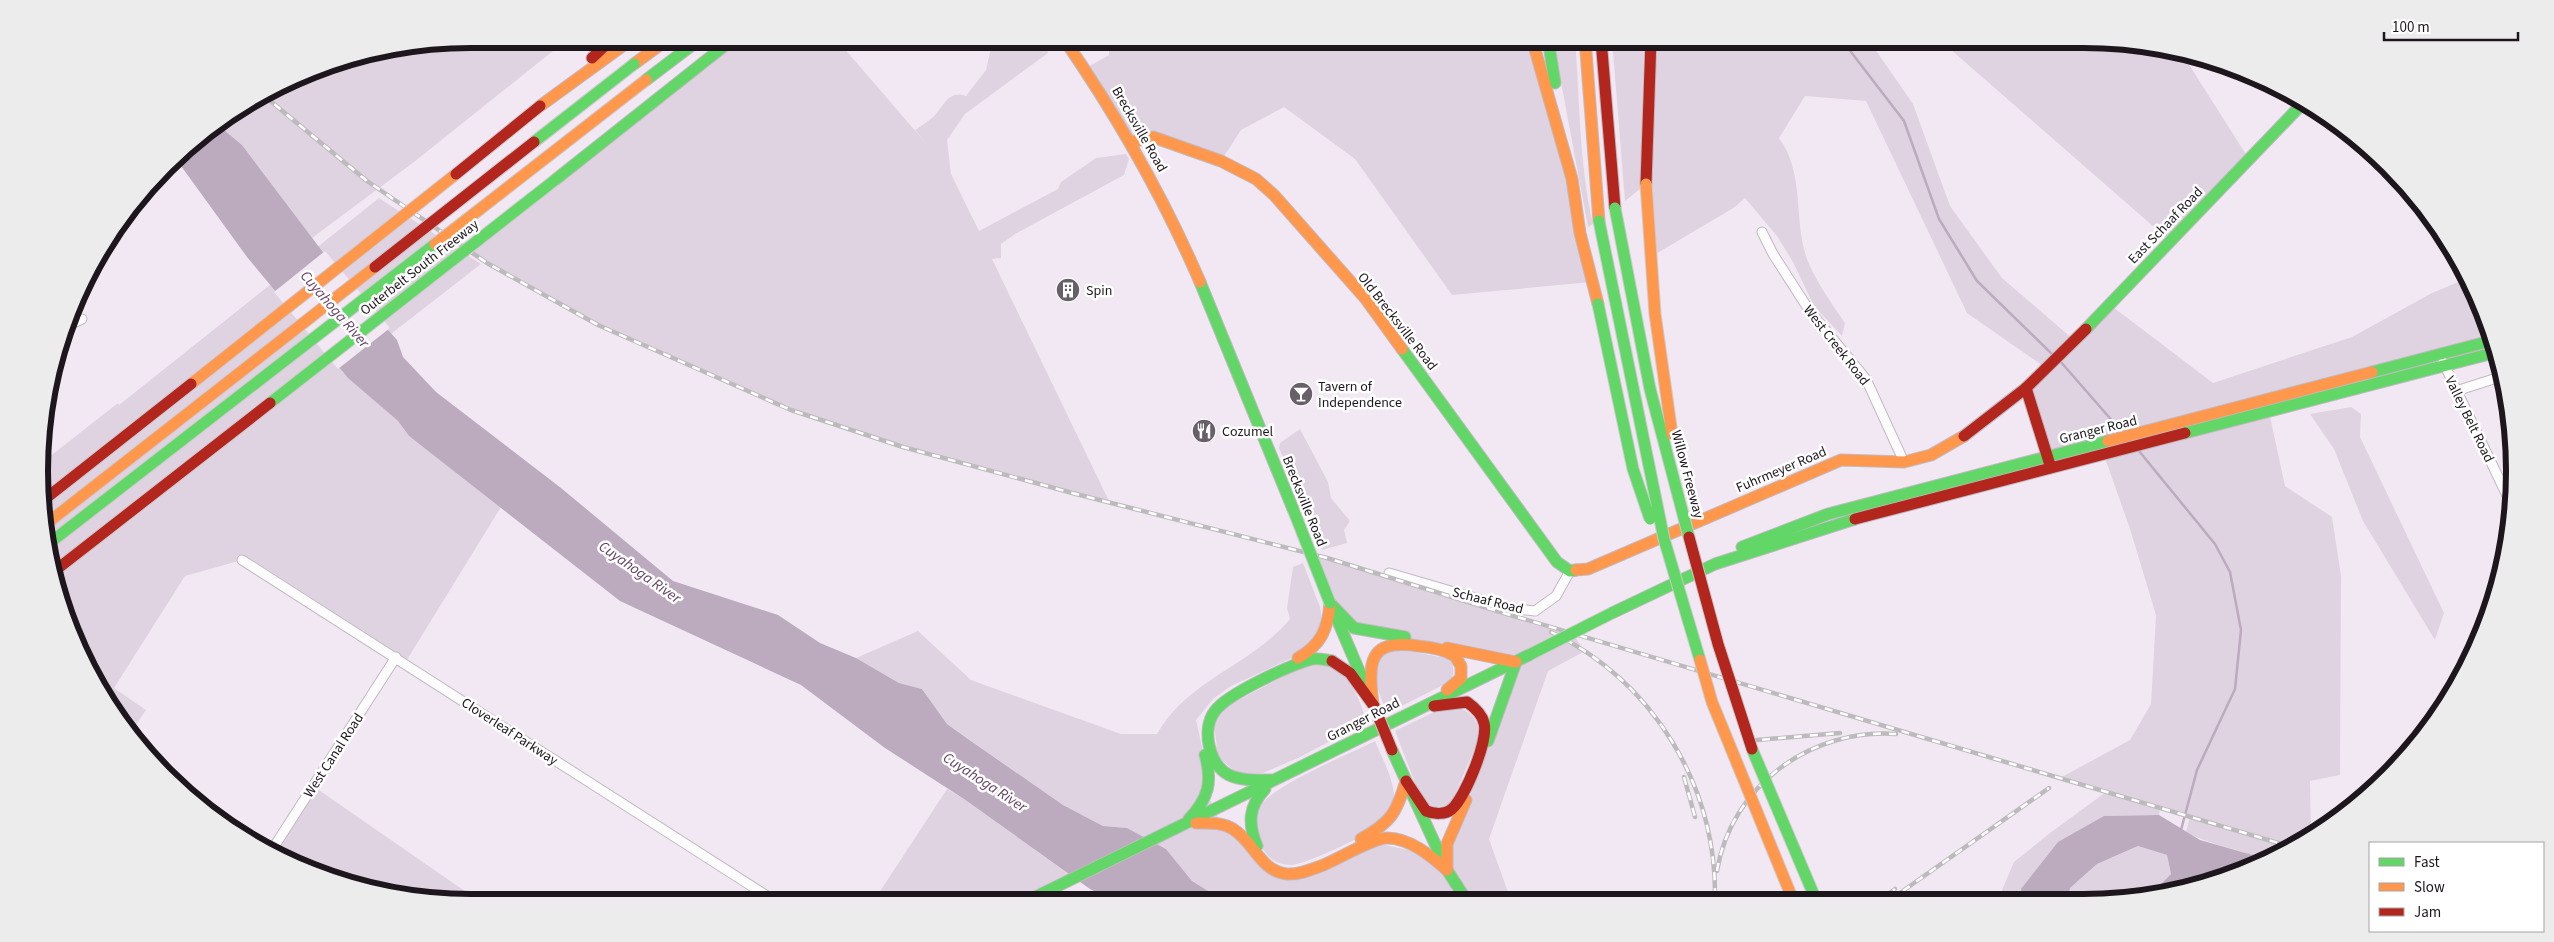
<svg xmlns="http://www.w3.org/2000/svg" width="2554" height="942" viewBox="0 0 2554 942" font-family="'Source Sans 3',sans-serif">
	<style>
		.green { fill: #e0d3e1 }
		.water { fill: #bcaabe }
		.pier { fill: #f2e8f3 }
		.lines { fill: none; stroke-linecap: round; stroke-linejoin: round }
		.stream { stroke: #bcaabe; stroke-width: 2.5 }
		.street-casing { stroke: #c1bac2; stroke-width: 11 }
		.fast-casing { stroke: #c1bac2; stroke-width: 13 }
		.slow-casing { stroke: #c1bac2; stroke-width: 13 }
		.jam-casing { stroke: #c1bac2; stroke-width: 13 }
		.street { stroke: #fdfcfd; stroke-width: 9 }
		.fast { stroke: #63d668; stroke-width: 11 }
		.slow { stroke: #ff974d; stroke-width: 11 }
		.jam { stroke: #b3261e; stroke-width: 11 }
		.rail-casing { stroke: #bdbabd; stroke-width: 4.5 }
		.rail { stroke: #fff; stroke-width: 2.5; stroke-dasharray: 8; stroke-linecap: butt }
		.fast-bridge-casing { stroke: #cdc9ce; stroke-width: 13; stroke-linecap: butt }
		.slow-bridge-casing { stroke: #cdc9ce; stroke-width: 13; stroke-linecap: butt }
		.jam-bridge-casing { stroke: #cdc9ce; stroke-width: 13; stroke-linecap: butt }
		.fast-bridge { stroke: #63d668; stroke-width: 11 }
		.slow-bridge { stroke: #ff974d; stroke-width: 11 }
		.jam-bridge { stroke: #b3261e; stroke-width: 11 }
		.labels { text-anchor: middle; stroke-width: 5; stroke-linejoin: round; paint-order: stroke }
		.street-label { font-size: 14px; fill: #1d171d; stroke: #fff }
		.poi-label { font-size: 14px; fill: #1d171d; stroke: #fff; text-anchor: start }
		.water-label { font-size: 15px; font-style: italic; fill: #603f63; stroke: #fff }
		.rim { fill: none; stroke: #1d171d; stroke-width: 6 }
	</style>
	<rect width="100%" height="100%" fill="#f2e8f3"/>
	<g class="green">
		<path d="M471 39H568L414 162 312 238 242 145 217 124 255 97 332 62Z"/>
		<path d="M744 39H854L844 48 930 148 915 130C922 125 929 121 935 115 945 104 949 90 966 96L986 70 993 39H1045L1048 53 965 114 947 140 951 174 979 231 1058 189 1061 182 1096 158 1126 154 1129 159 1124 175 1015 234 1001 244V258L992 259 1110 503 903 447 791 410 598 325 487 263 464 247 717 57Z"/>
		<path d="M1125 39H1532L1592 282 1452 295 1355 159 1284 107 1241 130 1221 161 1153 137 1132 142 1086 68 1109 55V48Z"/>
		<path d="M1553 39H1575C1580 100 1579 164 1593 224L1588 227Z"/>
		<path d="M1612 39H1644L1640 189 1625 201Z"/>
		<path d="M1657 39H1868L1913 104 1950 206 2002 278 2074 340 2109 304 2213 383 2352 337 2432 293 2468 278 2494 340 2269 412 2285 486 2332 517 2341 576 2340 775 2310 781 2311 834 2274 859 2265 861C2240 848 2211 846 2186 832L2190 817 2160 808 2159 815 2105 816 2021 889 2022 900H2003L2002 890 2014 862 2050 833 2106 792 2060 778 2130 740 2151 704 2156 615 2130 529 2104 455 2048 456 2026 388 2046 368 1967 313 1866 101 1805 96 1779 138C1803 170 1795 213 1804 249 1810 274 1831 302 1845 323L1842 336 1814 306 1793 262 1777 236 1745 198 1735 207 1649 258Z"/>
		<path d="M1945 39H2083L2181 52 2249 159 2170 241 1950 49Z"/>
		<path d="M379 198 481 264 342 372 398 421 409 436 501 507 405 663 242 560 185 576 114 688 146 710 131 732 111 711 72 636 47 556 44 461 118 403 119 405Z"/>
		<path d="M2351 407 2361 414 2360 437 2444 613 2435 640 2363 521 2334 449 2310 414Z"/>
		<path d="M1300 429 1328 482 1331 498 1350 521 1344 530 1347 543 1322 550 1279 448 1280 443Z"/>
		<path d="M1312 554 1572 633 1585 651 1548 671 1489 839 1509 895 1514 901 1226 902 1192 881 1166 849 1127 828 1103 826 1063 805 947 724 922 689 899 683 856 658 918 631 971 680 1121 734H1157C1187 680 1252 665 1290 619L1287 608 1293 567 1303 563 1320 607 1322 620 1317 633 1305 652 1231 686 1213 699 1196 720 1203 751 1208 795 1220 822 1279 873 1372 842 1448 859 1516 663 1354 628 1330 603Z"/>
		<path d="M1393 648 1451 659C1454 669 1455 674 1449 682L1388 713C1382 701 1371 676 1375 663 1377 656 1387 652 1393 648Z"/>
		<path d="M1326 664C1353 678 1357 694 1367 722L1298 758 1263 773 1238 774 1218 757 1214 724 1225 707 1302 667Z"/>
		<path d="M1461 708C1474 715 1478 722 1480 736L1451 804 1432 808 1421 798 1395 731 1438 710Z"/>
		<path d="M1375 741C1382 759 1398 785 1393 806 1391 812 1382 823 1377 827 1365 836 1305 865 1291 865 1271 865 1262 851 1257 835 1254 826 1255 810 1262 803 1285 780 1345 756 1375 741Z"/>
		<path d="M313 786 482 903 359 888 280 859 270 853Z"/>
		<path d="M947 789 964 799 1074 878 1025 902H873Z"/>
		<path d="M2138 846 2167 855 2171 874 2160 885V893L2140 900H2068L2070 888 2097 864Z"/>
	</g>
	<g class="water">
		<path d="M217 124 242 145 347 284 397 340 403 357 436 392 561 488 673 581 778 615 820 643 856 658 899 683 922 689 947 724 968 739 1063 805 1103 826 1127 828 1166 849 1192 881 1226 902H1115L1090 889 964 799 885 748 801 685 620 601 409 436 398 421 348 378 247 257 176 159 186 146Z"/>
		<path d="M2159 815 2200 840 2256 856 2265 861 2160 893V885L2171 874 2167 855 2138 846 2097 864 2070 888 2068 900H2022L2021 889 2058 842 2104 816Z"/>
	</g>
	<path class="pier" d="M325 251 390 328 338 369 274 292Z"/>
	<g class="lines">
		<g class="stream">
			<path d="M1844 39 1848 48 1904 121 1939 219 1977 281 2054 356"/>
			<path d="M2060 361 2122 432"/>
			<path d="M2139 451 2215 544 2230 572 2241 630 2235 689 2197 770 2181 830"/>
		</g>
		<g class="street-casing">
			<g id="street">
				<path d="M1762 232 1773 254 1809 310 1866 379 1904 462"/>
				<path d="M63 328 82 319"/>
				<path d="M2443 362 2513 508"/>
				<path d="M2456 391 2503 376"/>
				<path d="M242 560 778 903"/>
				<path d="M1389 573 1509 608 1535 611 1556 596 1570 571"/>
				<path d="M270 853 396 657"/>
			</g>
		</g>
		<g class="fast-casing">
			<g id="fast">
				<path d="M1548 39 1555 83"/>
				<path d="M646 80 700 39"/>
				<path d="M555 180 733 39"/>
				<path d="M1200 282 1293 509"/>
				<path d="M2086 329 2304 102"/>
				<path d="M1402 349 1557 562 1570 571 1576 570"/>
				<path d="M2372 372 2494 340"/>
				<path d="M2185 433 2497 352"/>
				<path d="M1742 547 1828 514 2108 441"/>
				<path d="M1330 603 1354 628 1405 637"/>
				<path d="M1334 612 1363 680"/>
				<path d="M1612 613 1715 564 1855 519"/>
				<path d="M1488 741 1516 662"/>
				<path d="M1392 750 1447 870 1467 901"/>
				<path d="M1271 780C1257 780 1242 781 1229 775 1209 765 1201 729 1215 711 1227 694 1292 664 1313 659 1319 658 1326 660 1332 661"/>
				<path d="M1189 819C1208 799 1213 782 1205 755"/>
				<path d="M1257 846C1248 824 1248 807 1265 789"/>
				<path d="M1025 902 1529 655"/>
			</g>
		</g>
		<g class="slow-casing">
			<g id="slow">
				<path d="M1064 39C1117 116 1163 196 1200 282"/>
				<path d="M1532 39 1572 179 1580 233 1598 304"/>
				<path d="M1585 39 1599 221"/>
				<path d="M634 64 668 39"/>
				<path d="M540 106 632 39"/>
				<path d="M1132 142 1153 137 1221 161 1256 179 1274 195 1365 298 1402 349"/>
				<path d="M2108 441 2372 372"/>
				<path d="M1576 570 1588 569 1841 460 1904 462 1931 455 1964 436"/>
				<path d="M1447 648 1516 662"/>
				<path d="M1298 658C1321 645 1328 629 1330 603"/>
				<path d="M1373 704C1368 663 1368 638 1418 646 1430 647 1444 649 1455 656L1461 666V678L1447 690"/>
				<path d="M1196 823C1209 823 1222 822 1233 829 1254 842 1260 871 1287 874 1298 875 1310 870 1321 866 1337 860 1372 838 1387 838 1410 838 1431 856 1447 870"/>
				<path d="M1361 839C1391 822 1396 814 1406 781"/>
				<path d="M1447 870V844L1466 800"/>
			</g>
		</g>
		<g class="jam-casing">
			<g id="jam">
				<path d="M1601 39 1615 208"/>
				<path d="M592 58 612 39"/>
				<path d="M1646 184 1651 39"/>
				<path d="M2026 388 2050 465"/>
				<path d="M1964 436 2026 388 2086 329"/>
				<path d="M1855 519 2185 433"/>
				<path d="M1332 661 1350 673 1374 706"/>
				<path d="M1406 781 1426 811C1434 814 1445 815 1452 809 1465 797 1489 740 1484 723 1482 714 1474 707 1467 702L1434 706"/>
			</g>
		</g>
		<use href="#street" class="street"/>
		<use href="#fast" class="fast"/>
		<use href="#slow" class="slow"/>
		<use href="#jam" class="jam"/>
		<g class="rail-casing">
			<g id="rail">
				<path d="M262 94 367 181 487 263 598 325 791 410 903 447 1076 494 1327 558 1497 611 2292 847"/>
				<path d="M1551 632C1654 682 1717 786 1715 900"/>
				<path d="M1746 741 1840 733"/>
				<path d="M1684 777 1695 817"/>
				<path d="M1717 871C1731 785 1812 728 1896 734"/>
				<path d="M1880 900 1895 889"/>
				<path d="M1890 900 2049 788"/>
			</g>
		</g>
		<use href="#rail" class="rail"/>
		<g class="fast-bridge-casing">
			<g id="fast-bridge">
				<path d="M534 142 634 64"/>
				<path d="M1615 208 1650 389 1689 537"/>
				<path d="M1599 221 1664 539 1700 660"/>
				<path d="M1598 304 1633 469 1650 519"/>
				<path d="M270 403 555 180"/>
				<path d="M1293 509 1330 603"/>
				<path d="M47 545 435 244"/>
				<path d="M1529 655 1612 613"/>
				<path d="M1752 749 1816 900"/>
			</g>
		</g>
		<g class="slow-bridge-casing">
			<g id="slow-bridge">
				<path d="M1646 184 1655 314 1672 434"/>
				<path d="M435 244 646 80"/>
				<path d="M191 384 456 174"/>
				<path d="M46 524 375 267"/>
				<path d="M1700 660 1712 702 1793 900"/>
			</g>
		</g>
		<g class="jam-bridge-casing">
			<g id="jam-bridge">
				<path d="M456 174 540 106"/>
				<path d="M375 267 534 142"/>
				<path d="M45 499 191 384"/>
				<path d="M1689 537 1718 644 1752 749"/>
				<path d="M52 573 270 403"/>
				<path d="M1374 706 1392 750"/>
			</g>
		</g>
		<use href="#fast-bridge" class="fast-bridge"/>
		<use href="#slow-bridge" class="slow-bridge"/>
		<use href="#jam-bridge" class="jam-bridge"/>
	</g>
	<defs>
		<g id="building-disc" transform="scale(1.25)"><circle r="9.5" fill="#686068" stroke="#fff"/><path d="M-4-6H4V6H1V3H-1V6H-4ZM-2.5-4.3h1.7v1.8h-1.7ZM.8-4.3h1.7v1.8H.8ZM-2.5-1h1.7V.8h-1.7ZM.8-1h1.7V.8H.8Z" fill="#fff"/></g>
		<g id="bar-disc" transform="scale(1.25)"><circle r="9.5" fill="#686068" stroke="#fff"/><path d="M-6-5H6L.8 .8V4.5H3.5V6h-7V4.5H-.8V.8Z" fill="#fff"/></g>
		<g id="restaurant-disc" transform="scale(1.25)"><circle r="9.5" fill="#686068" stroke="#fff"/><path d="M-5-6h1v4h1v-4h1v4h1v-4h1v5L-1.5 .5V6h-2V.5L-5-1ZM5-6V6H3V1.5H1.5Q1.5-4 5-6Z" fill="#fff"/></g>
	</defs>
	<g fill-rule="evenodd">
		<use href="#building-disc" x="1068" y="290"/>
		<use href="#bar-disc" x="1301" y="394"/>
		<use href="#restaurant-disc" x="1204" y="431"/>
	</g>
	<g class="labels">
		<g class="street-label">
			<text transform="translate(1140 129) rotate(60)" y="5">Brecksville Road</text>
			<text transform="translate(2165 225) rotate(-46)" y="5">East Schaaf Road</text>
			<text transform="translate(419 267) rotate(-38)" y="5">Outerbelt South Freeway</text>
			<text transform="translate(1398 321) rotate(52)" y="5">Old Brecksville Road</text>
			<text transform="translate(1837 345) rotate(52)" y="5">West Creek Road</text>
			<text transform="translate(2470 419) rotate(64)" y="5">Valley Belt Road</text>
			<text transform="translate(2098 429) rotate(-14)" y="5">Granger Road</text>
			<text transform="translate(1781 469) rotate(-23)" y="5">Fuhrmeyer Road</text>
			<text transform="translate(1688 474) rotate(75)" y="5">Willow Freeway</text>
			<text transform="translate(1305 501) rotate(68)" y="5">Brecksville Road</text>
			<text transform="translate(1488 600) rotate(14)" y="5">Schaaf Road</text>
			<text transform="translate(1363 719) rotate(-27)" y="5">Granger Road</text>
			<text transform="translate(510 731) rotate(33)" y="5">Cloverleaf Parkway</text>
			<text transform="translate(333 755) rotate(-57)" y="5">West Canal Road</text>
		</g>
		<g class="poi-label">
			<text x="1086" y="295">Spin</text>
			<text x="1318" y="391">Tavern of<tspan x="1318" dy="16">Independence</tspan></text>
			<text x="1222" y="436">Cozumel</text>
		</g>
		<g class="water-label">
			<text transform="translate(335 309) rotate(49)" y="5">Cuyahoga River</text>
			<text transform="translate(640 572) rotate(35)" y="5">Cuyahoga River</text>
			<text transform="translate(985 782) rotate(33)" y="5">Cuyahoga River</text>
		</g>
	</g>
	<path d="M0 0H2554V942H0ZM471 48H2083A423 423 0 0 1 2506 471V471A423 423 0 0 1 2083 894H471A423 423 0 0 1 48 471V471A423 423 0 0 1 471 48Z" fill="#edeced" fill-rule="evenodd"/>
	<path class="rim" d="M471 48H2083A423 423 0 0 1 2506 471V471A423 423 0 0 1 2083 894H471A423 423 0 0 1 48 471V471A423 423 0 0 1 471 48Z"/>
	<rect x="2369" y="842" width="175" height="90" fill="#ffffff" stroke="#a5a2a5"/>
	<rect x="2379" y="858" width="25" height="8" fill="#63d668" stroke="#a5a2a5"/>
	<text x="2414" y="867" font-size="15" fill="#1d171d">Fast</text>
	<rect x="2379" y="883" width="25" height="8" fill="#ff974d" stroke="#a5a2a5"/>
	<text x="2414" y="892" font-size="15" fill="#1d171d">Slow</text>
	<rect x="2379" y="908" width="25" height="8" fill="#b3261e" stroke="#a5a2a5"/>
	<text x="2414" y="917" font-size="15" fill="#1d171d">Jam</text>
	<path d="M2384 32v8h134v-8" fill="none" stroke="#1d171d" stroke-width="2.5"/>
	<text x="2392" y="32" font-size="15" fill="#1d171d" stroke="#ffffff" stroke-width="4" paint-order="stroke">100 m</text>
</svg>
